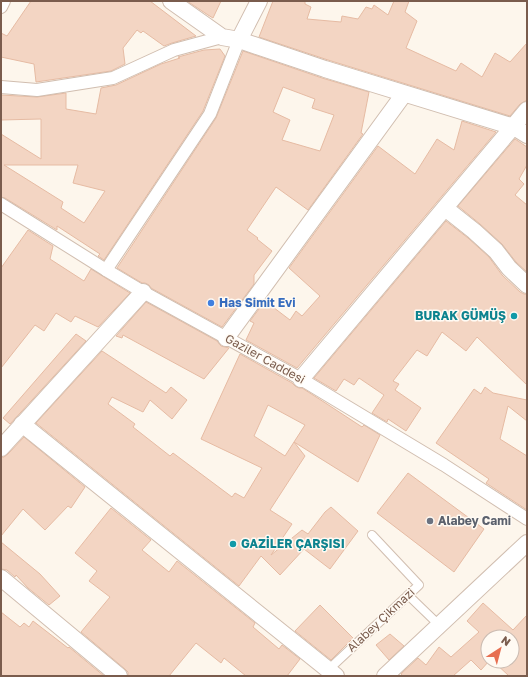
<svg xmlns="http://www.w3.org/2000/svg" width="528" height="677" viewBox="0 0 528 677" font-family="'Golos Text',sans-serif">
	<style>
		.building { fill: #f3d5c3; stroke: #e6bba3; fill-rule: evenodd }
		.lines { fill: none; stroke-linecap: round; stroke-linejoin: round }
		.service-casing { stroke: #d1beb0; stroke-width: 10 }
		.pedestrian-casing { stroke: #d1beb0; stroke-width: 14 }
		.minor-casing { stroke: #d1beb0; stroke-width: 18 }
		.service { stroke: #fff; stroke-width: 8 }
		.pedestrian { stroke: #fff; stroke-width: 12 }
		.minor { stroke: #fff; stroke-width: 16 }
		.shop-dot { fill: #3f7fe0; stroke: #fffaf3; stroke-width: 1.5 }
		.culture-dot { fill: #0f9aa8; stroke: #fffaf3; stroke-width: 1.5 }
		.worship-dot { fill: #6b7280; stroke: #fffaf3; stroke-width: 1.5 }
		.labels { text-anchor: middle; stroke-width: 3; stroke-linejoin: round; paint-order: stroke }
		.shop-label { font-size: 12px; font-weight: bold; fill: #366cbe; stroke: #fffaf3; text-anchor: start }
		.culture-label { font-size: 12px; font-weight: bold; fill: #0d838f; stroke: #fffaf3; text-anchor: end }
		.street-label { font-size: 12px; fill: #7a5c4d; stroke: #fffaf3 }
		.worship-label { font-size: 12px; font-weight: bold; fill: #5b616d; stroke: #fffaf3; text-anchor: start }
	</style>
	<rect width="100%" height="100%" fill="#fdf6ec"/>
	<g class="building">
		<path d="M31 1H150L196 36 172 43 164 46 143 31 141 33 137 30 123 48 125 64 111 71 36 82 34 64 1 57V33L7 36Z"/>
		<path d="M187 1H221L213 18 208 15Z"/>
		<path d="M273 1H305V4L311 7 307 19 341 22 342 16 358 19 366 7 372 9 374 5 388 15 394 1H409L405 12 417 21 406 48 456 71 461 63 482 77 495 53 510 62 527 43V100L520 104 510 116 328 60 259 37Z"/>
		<path d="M220 49 225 56 203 111 104 260 98 256 100 254 57 226V230L5 198 1 197V134L41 159V119L1 120V95L37 97 66 93V109L96 114 101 88 116 85 161 64 180 58 178 57 204 50ZM4 165H78L73 183 105 191 84 223 61 208 63 202Z"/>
		<path d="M243 51 322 78 369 92 361 133 363 134 308 210 276 187 247 230 258 238 257 239 272 251 254 275V284L222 327 151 288 149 285 145 283H142L117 268 216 118ZM283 87 315 99 312 108 334 115 320 151 282 140 290 120 273 112Z"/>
		<path d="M462 121 496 132 297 368 246 340 254 323 250 321 265 301 290 320 296 311 302 316 320 296 289 268 378 146 415 174 437 139 454 150Z"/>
		<path d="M515 139 527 147V165L519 179 524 184 515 195 527 205V272L516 262 502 244 480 224 458 206Z"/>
		<path d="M446 221 468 238 489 257 502 275 520 292 524 294H527V385L477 337 466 351 442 332 427 356 417 350 393 381 399 384 395 390 421 408 406 431 388 419 387 422 372 413 384 395 359 378 354 385 344 379 336 391 314 378Z"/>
		<path d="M28 230 53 246 50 259 84 281 91 269 130 293 98 327 75 316 71 322 56 313 44 331 35 325 1 368V268Z"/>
		<path d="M146 302 217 341 221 346 229 348 204 379 123 335 122 338 116 336Z"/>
		<path d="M76 334 86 341 10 424 3 418Z"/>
		<path d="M102 351 166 393 171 387 187 400 172 419 150 400 143 412 112 397 108 404 135 424 133 427 170 456 173 453 232 497 235 493 244 498 262 468 201 439 240 354 292 383 295 386 299 388H302L327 404 362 427 364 425 380 435 358 482 294 442 305 425 268 405 254 436 285 456 294 442 305 456 270 510 292 524 271 555 302 530 308 534 325 512 331 507 358 531 330 569 304 549 280 575 261 556 239 586 36 423Z"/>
		<path d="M485 387 493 393 527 400V421L508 406 500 439 527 456V510L486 483 489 479 436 443 474 389 481 394Z"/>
		<path d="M24 437 85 487 71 508 68 506 45 530 23 509 1 536V457H4L8 454Z"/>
		<path d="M408 473 484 529 454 572 377 513Z"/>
		<path d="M111 508 151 540 142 550 169 572 177 561 255 623 253 627 279 649 282 645 300 659 287 676H246L224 658 221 663 196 643 169 676H128V672L125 669 81 632 110 597 89 581 97 571 75 553Z"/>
		<path d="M1 542 40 574 60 596 49 605 28 588 16 575 15 577 7 570 1 569Z"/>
		<path d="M483 603 513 630 527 615V676H509L493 661H512V637H488V661H489L481 670 471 660 453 676H403L401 674 418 658 426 665 439 647 451 657 479 632 467 621Z"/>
		<path d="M320 605 353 638 331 660 295 631Z"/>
		<path d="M1 612 20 627 24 623 29 627 33 621 68 648 69 647 104 676H1Z"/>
		<path d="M390 634 404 646 389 660 376 645Z"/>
	</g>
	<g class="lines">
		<g class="service-casing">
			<g id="service">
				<path d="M408 595 439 625"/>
				<path d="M328 670 419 585 372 535"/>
			</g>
		</g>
		<g class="pedestrian-casing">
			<g id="pedestrian">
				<path d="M1 7 4 1"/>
				<path d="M1 87 37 90 113 78 174 50 222 37"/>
				<path d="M1 204 106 270 143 292 301 379 444 465 527 519"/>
				<path d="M106 270 210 114 239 40"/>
			</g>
		</g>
		<g class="minor-casing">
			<g id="minor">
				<path d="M171 1 222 37 239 40 325 69 514 127 527 135"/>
				<path d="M239 40 259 1"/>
				<path d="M445 208 474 231 496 251 509 268 527 285"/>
				<path d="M226 338 404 94"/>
				<path d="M301 379 527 110"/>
				<path d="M22 424 336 676"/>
				<path d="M1 448 143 292"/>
				<path d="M1 578 119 676"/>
				<path d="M385 676 527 543"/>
			</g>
		</g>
		<use href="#service" class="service"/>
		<use href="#pedestrian" class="pedestrian"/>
		<use href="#minor" class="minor"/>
	</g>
	<circle class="shop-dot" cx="211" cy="303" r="4"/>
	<g class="culture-dot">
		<circle cx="514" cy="316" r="4"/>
		<circle cx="233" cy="544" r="4"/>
	</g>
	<circle class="worship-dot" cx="430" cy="521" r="4"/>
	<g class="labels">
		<g class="shop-label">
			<text x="219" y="307">Has Simit Evi</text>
		</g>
		<g class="culture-label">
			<text x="506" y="320">BURAK GÜMÜŞ</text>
			<text x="241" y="548" text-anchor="start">GAZİLER ÇARŞISI</text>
		</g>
		<g class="street-label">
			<text transform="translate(265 359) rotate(29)" y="4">Gaziler Caddesi</text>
			<text transform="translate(381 620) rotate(-43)" y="4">Alabey Çikmazi</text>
		</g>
		<g class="worship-label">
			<text x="438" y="525">Alabey Cami</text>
		</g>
	</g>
	<rect width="528" height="677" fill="none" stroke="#7a5c4d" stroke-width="4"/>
	<g transform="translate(500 649) rotate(36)"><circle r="19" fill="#fffaf3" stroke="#cabbb1"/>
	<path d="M0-3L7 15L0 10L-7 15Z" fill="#e76f51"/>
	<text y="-6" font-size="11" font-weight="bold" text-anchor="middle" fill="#7a5c4d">N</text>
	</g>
</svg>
